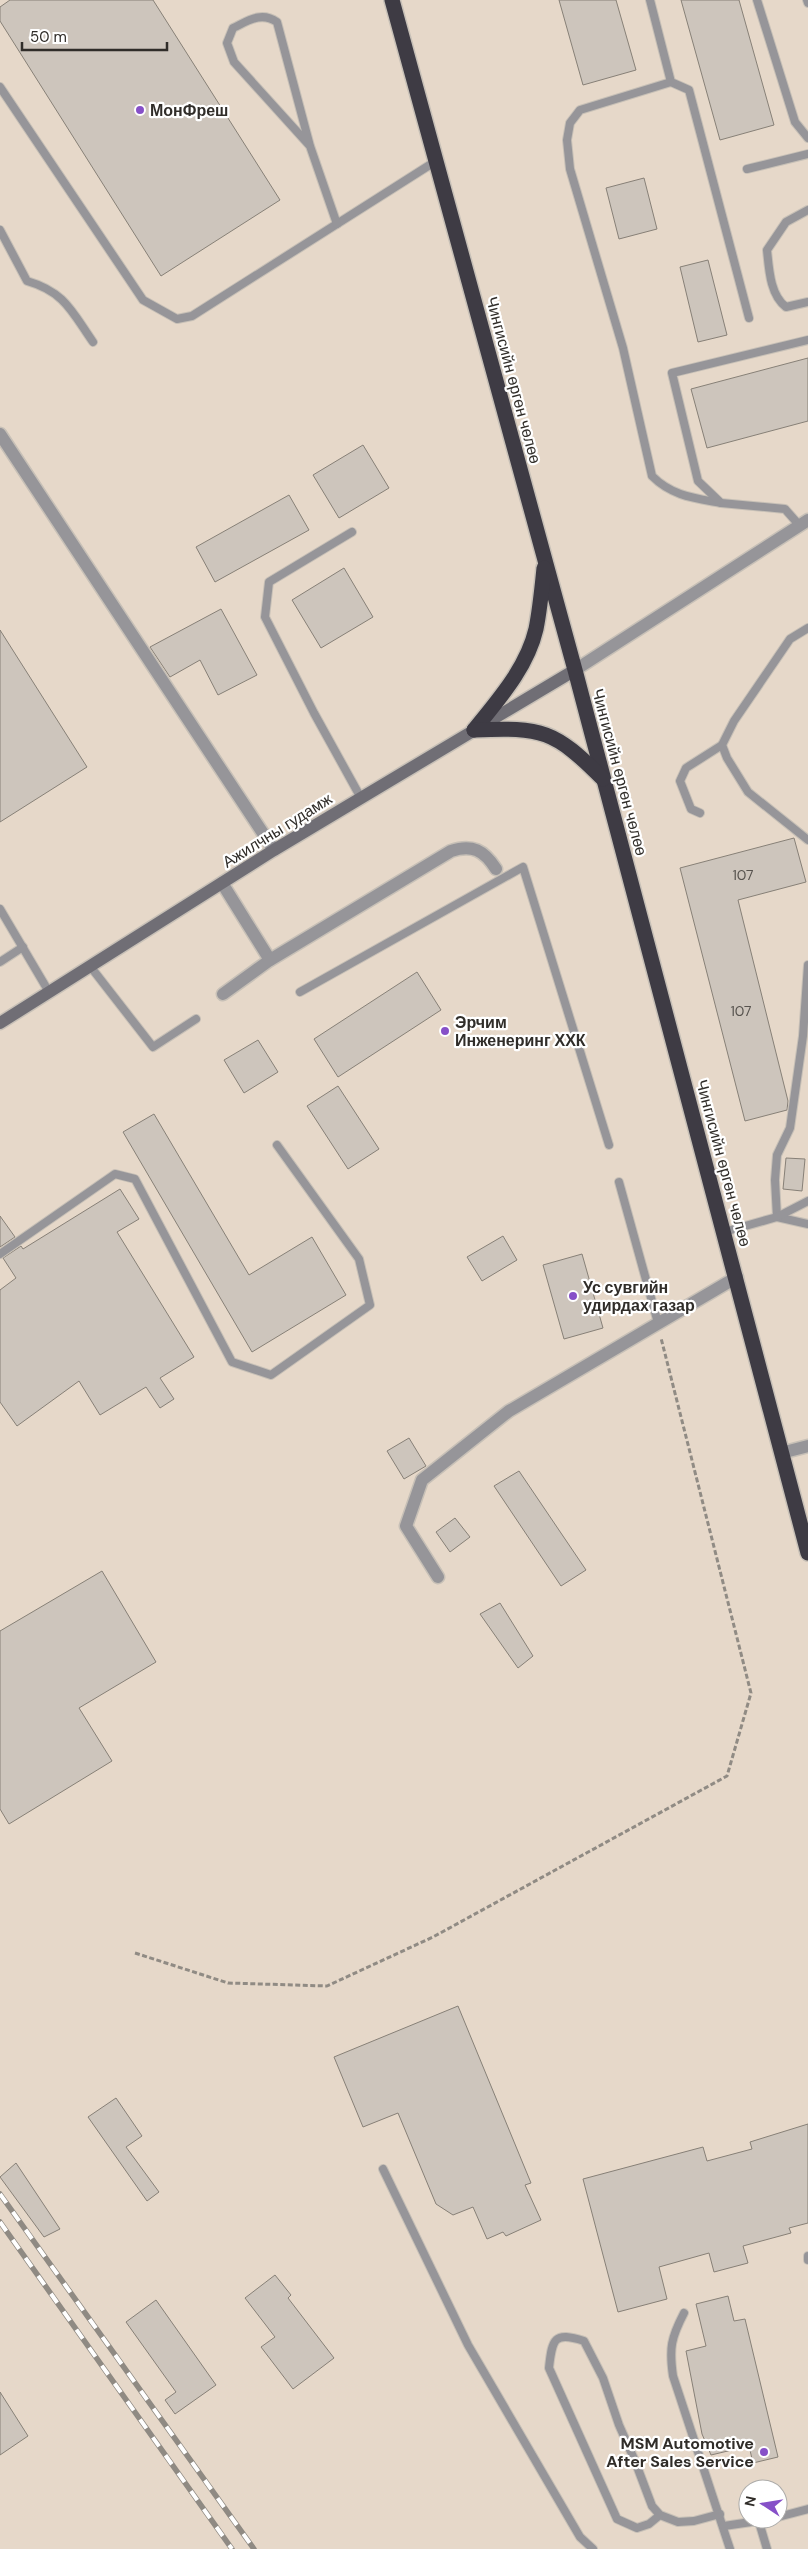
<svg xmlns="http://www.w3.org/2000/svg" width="808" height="2549" viewBox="0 0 808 2549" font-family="'DM Sans',sans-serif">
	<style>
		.built { fill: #e6d8c9; fill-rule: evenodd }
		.building { fill: #cdc5bc; stroke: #878077 }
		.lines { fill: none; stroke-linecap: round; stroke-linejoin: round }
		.lane-casing { stroke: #c7c0b7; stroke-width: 10 }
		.street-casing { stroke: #c7c0b7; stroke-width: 15 }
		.secondary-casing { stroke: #c7c0b7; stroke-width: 15 }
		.highway-casing { stroke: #c7c0b7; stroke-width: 18 }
		.path { stroke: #908b84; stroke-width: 3; stroke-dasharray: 5 2.5; stroke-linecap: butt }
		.lane { stroke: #969599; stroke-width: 8 }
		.street { stroke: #969599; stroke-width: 12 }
		.secondary { stroke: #706e75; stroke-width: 12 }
		.highway { stroke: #3e3b44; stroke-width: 15 }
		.rail-casing { stroke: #8f8a83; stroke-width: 5.5 }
		.rail { stroke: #fff; stroke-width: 4; stroke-dasharray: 11; stroke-linecap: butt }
		.poi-dot { fill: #8650c8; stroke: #fff; stroke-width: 2 }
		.labels { text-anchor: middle; stroke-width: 4.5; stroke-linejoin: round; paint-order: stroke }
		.number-label { font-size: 14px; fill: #57534e }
		.poi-label { font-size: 16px; font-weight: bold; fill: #302d29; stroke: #fff; text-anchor: start }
		.street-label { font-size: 16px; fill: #302d29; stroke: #fff }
	</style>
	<rect width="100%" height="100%" fill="#ede5db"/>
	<path class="built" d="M0 0H808V2549H0ZM748 2489H778V2519H748Z"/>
	<g class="building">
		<path d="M10 0H153L280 200 161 276 0 21V7Z"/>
		<path d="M559 0H616L636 70 583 85Z"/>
		<path d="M681 0H739L774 125 720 140Z"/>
		<path d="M644 178 657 229 619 239 606 188Z"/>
		<path d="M708 260 727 335 698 342 680 267Z"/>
		<path d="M808 358V421L707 448 691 389Z"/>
		<path d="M363 445 389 488 339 518 313 475Z"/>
		<path d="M289 495 309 530 215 582 196 547Z"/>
		<path d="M344 568 373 617 321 648 292 600Z"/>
		<path d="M221 609 257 675 218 695 200 660 170 677 150 647Z"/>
		<path d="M0 630 87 767 0 822Z"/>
		<path d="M794 838 806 882 738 900 788 1101 787 1110 745 1121 680 868Z"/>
		<path d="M417 972 441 1010 338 1077 314 1039Z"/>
		<path d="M258 1040 278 1072 244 1093 224 1060Z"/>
		<path d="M338 1086 379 1149 348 1169 307 1106Z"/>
		<path d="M154 1114 249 1275 312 1237 346 1295 252 1352 123 1132Z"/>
		<path d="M786 1158 805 1159 802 1191 783 1189Z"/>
		<path d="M120 1189 139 1219 117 1232 194 1357 160 1378 174 1399 160 1408 146 1387 100 1415 79 1381 17 1426 0 1402V1290L16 1278 3 1258 21 1246 23 1249Z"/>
		<path d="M0 1216 15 1237 0 1247Z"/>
		<path d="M503 1236 517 1260 482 1281 467 1257Z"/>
		<path d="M582 1254 603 1328 564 1339 543 1265Z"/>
		<path d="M409 1438 426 1466 404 1479 387 1451Z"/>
		<path d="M519 1471 586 1570 561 1586 494 1486Z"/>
		<path d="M455 1518 470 1537 450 1552 436 1532Z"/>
		<path d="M102 1571 156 1662 79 1708 112 1761 9 1824 0 1809V1631Z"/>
		<path d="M500 1603 533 1656 518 1668 480 1614Z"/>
		<path d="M458 2006 531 2183 525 2185 541 2220 506 2236 503 2232 487 2239 473 2207 453 2215 436 2204 398 2113 363 2127 334 2057Z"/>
		<path d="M116 2098 142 2136 126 2147 159 2192 147 2201 88 2117Z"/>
		<path d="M808 2124V2223L789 2228 791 2233 743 2246 748 2263 714 2272 709 2253 659 2267 667 2299 618 2312 583 2179 703 2147 707 2161 752 2149 750 2142Z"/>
		<path d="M16 2163 60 2229 44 2237 0 2177Z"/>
		<path d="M275 2275 291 2295 288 2298 334 2358 293 2389 261 2347 275 2337 245 2298Z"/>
		<path d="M728 2296 734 2321 745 2319 778 2457 753 2463 749 2446 711 2455 702 2434 686 2351 706 2346 696 2304Z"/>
		<path d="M156 2300 216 2385 175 2414 165 2400 176 2392 126 2322Z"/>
		<path d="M0 2392 28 2436 0 2455Z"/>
	</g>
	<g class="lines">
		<g class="lane-casing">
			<g id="lane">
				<path d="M650 0 671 82 689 90 749 318"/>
				<path d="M757 0 795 122 808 138"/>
				<path d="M807 0 808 3"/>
				<path d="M671 82 580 110 570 123 567 140 570 169 623 348 652 476C672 496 694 498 721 503"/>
				<path d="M0 87 143 300 177 319 192 316 436 161"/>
				<path d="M310 146 234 62 227 43 233 28C248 21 261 11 277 22L310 146 337 224"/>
				<path d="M747 169 808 154"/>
				<path d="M808 210 786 222 767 250C769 269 770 295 786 307L808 302"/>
				<path d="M0 230 27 281C65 292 72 312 93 342"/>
				<path d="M800 526 785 509 721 503 698 481 672 373 808 340"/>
				<path d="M352 532 269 582 265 617 314 713 361 798"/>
				<path d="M808 628 790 639 734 721 722 745 727 758 748 792 808 840"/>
				<path d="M700 813 691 809 680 781 686 768 722 745"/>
				<path d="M0 909 49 992"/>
				<path d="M0 962 23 947"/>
				<path d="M808 965 803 1036 790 1128 777 1155 775 1180 777 1217 808 1224"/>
				<path d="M90 966 153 1047 196 1019"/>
				<path d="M300 992 523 867 609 1145"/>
				<path d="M619 1182 658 1323"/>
				<path d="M724 1232 777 1217 808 1201"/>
				<path d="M0 1254 115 1174 135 1179 232 1362 271 1375 370 1305 359 1259 277 1145"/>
				<path d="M383 2169 468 2345 580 2537 593 2549"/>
				<path d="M808 2256V2260"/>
				<path d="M684 2313C671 2338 669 2348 673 2376L730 2549"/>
				<path d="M660 2515 649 2524 637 2528 617 2519 549 2368C552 2339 554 2331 584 2341L603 2378 619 2425 635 2461 652 2506 660 2515 678 2522 694 2521 720 2514"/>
				<path d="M778 2517 808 2509"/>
				<path d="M759 2522 767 2549"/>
				<path d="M724 2526 772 2519"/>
			</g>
		</g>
		<g class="street-casing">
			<g id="street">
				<path d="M0 434 274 850"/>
				<path d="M575 670 808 520"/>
				<path d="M222 883 270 960"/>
				<path d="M223 994 270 960 451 851C472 844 484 850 496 869"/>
				<path d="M781 1453 808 1446"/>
				<path d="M438 1577 406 1526 422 1480 509 1411 737 1277"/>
			</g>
		</g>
		<g class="secondary-casing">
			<path id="secondary" d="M0 1023 274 850 575 670"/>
		</g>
		<g class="highway-casing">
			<g id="highway">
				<path d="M392 0 575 670 808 1553"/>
				<path d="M474 730C498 700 527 668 536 629 540 609 542 588 544 568"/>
				<path d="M474 730C543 727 554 730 603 779"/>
			</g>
		</g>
		<path class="path" d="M135 1953 228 1983 327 1986 433 1937 727 1776 751 1693 661 1338"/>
		<use href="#lane" class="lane"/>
		<use href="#street" class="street"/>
		<use href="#secondary" class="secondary"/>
		<use href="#highway" class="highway"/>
		<g class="rail-casing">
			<g id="rail">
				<path d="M0 2194 254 2549"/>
				<path d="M0 2222 232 2549"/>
			</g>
		</g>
		<use href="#rail" class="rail"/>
	</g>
	<g class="poi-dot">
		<circle cx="140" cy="110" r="5"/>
		<circle cx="445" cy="1031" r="5"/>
		<circle cx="573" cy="1296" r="5"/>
		<circle cx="764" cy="2452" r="5"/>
	</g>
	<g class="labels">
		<g class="number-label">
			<text x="743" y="880">107</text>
			<text x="741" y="1016">107</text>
		</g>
		<g class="poi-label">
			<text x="150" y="116">МонФреш</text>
			<text x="455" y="1028">Эрчим<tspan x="455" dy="18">Инженеринг ХХК</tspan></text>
			<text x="583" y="1293">Ус сувгийн<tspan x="583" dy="18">удирдах газар</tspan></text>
			<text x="754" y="2449" text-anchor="end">MSM Automotive<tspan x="754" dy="18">After Sales Service</tspan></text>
		</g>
		<g class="street-label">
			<text transform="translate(514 380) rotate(75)" y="6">Чингисийн өргөн чөлөө</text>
			<text transform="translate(620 772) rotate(75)" y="6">Чингисийн өргөн чөлөө</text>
			<text transform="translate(277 830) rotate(-32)" y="6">Ажилчны гудамж</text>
			<text transform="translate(724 1163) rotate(75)" y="6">Чингисийн өргөн чөлөө</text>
		</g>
	</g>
	<g transform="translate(763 2504) rotate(282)"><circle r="24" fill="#ffffff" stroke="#acaba9"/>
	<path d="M0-4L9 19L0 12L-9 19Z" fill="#8650c8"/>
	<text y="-8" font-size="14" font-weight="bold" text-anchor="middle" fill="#302d29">N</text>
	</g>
	<path d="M22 42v8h145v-8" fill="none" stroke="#302d29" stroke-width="2.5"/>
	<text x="30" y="42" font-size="15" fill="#302d29" stroke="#ffffff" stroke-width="4" paint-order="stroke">50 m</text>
</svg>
